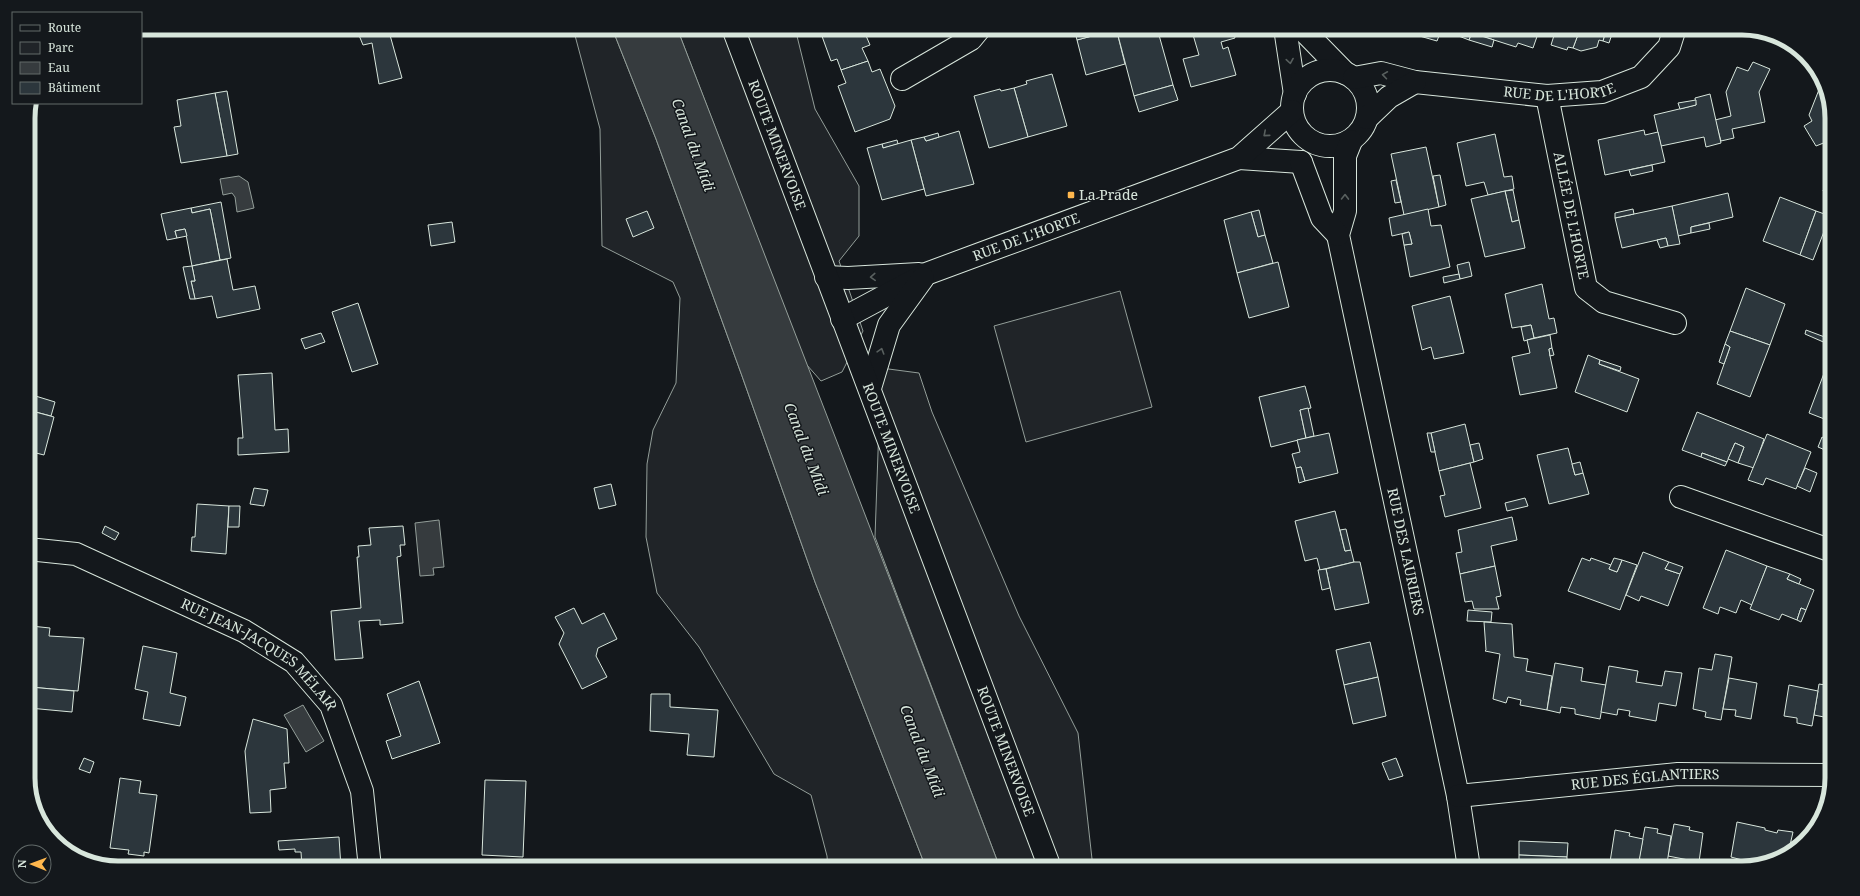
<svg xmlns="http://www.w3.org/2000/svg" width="1860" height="896" viewBox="0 0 1860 896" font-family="'Noto Serif',serif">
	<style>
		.green { fill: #202428; stroke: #939e99 }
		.water { fill: #363b3e; stroke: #939e99 }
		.building { fill: #2c363c; stroke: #d8e6dc }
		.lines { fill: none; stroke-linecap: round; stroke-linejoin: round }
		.minor-casing { stroke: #d8e6dc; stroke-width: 24 }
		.major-casing { stroke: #d8e6dc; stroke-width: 24 }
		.minor { stroke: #14181c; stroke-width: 22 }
		.major { stroke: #14181c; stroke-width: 22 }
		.oneway { stroke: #59605f }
		.poi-dot { fill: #ffb74d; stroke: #14181c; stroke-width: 1.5 }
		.labels { text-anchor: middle; stroke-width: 3; stroke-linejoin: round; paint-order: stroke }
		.street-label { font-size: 14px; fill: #d8e6dc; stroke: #14181c }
		.poi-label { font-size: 14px; fill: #d8e6dc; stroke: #14181c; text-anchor: start }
		.water-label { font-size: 15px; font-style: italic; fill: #d8e6dc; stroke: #14181c }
		.rim { fill: none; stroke: #d8e6dc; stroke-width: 5 }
	</style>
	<rect width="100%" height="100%" fill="#14181c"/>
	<g class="green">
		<path d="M573 28H612L656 139 742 376 815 582 926 868H828L827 856 811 795 774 774 699 647 657 593 646 537 647 464 653 430 676 383 680 298 673 282 602 246 600 129Z"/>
		<path d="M677 28H795L815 109 859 186V236L839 261 863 331 842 372 821 381 806 364Z"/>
		<path d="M1120 291 1152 407 1026 442 994 326Z"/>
		<path d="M881 368 919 373 932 412 1019 616 1078 733 1093 868H1000L875 537Z"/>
	</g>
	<g class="water">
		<path d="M612 28H677C785 308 894 587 1000 868H926L815 582 742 376 656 139Z"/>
		<path d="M239 176 248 182 254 208 237 212 235 197 232 193 223 195 220 179Z"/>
		<path d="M439 520 444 567 433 568 434 575 420 576 415 523Z"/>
		<path d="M303 705 324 741 306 752 284 715Z"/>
	</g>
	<g class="building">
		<path d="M356 28H388L402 78 379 84 372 43 363 45Z"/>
		<path d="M819 28H851L854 35 864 31 870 45 862 48 868 61 841 70 837 59 831 61Z"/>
		<path d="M1105 28H1116L1125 64 1086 75 1077 40 1103 33 1102 29Z"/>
		<path d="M1116 28H1157L1173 85 1134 96Z"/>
		<path d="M1191 28H1223L1224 31 1233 29 1235 38 1221 42 1223 49 1228 47 1236 75 1191 87 1183 59 1199 55Z"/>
		<path d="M1411 28H1442L1437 41 1409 33Z"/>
		<path d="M1459 28H1540L1533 48 1518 43 1516 47 1472 33 1469 40 1456 35Z"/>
		<path d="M1556 28H1574L1573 31 1568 33Z"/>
		<path d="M1574 28H1586L1584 33 1573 31Z"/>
		<path d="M1586 28H1607L1603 41 1599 40 1597 47 1581 51 1573 48 1579 32 1584 33Z"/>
		<path d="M1607 28H1614L1609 43 1603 41Z"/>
		<path d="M1102 29 1103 33 1077 40 1076 36Z"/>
		<path d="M1556 29 1568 33 1573 31 1579 32 1573 48 1568 47 1567 50 1551 45Z"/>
		<path d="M1472 33 1494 40 1492 47 1469 40Z"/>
		<path d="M868 61 872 72 880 69 895 106 890 119 855 132 838 86 846 83 841 70Z"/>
		<path d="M1753 62 1770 69 1759 92 1765 122 1732 129 1734 138 1721 141 1715 120 1731 116 1726 92 1737 67 1748 71Z"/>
		<path d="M1052 74 1067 126 1028 137 1014 88 1027 84 1026 81Z"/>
		<path d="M1822 82 1832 112V130L1826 133 1831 140 1816 146 1804 126 1812 121 1809 115Z"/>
		<path d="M1173 85 1178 100 1139 112 1134 96Z"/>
		<path d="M1014 88 1028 137 989 148 974 96 1000 89 1001 91Z"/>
		<path d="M227 91 238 154 227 156 215 93Z"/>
		<path d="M215 93 227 156 181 163 174 127 181 126 177 100Z"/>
		<path d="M1710 94 1721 143 1706 147 1704 137 1661 146 1654 115 1696 105 1695 98Z"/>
		<path d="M1696 100V105L1680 109 1678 103Z"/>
		<path d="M1644 130 1645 135 1658 132 1665 162 1605 175 1598 140Z"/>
		<path d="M1832 130V139L1831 140 1826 133Z"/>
		<path d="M959 131 974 184 926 196 911 140 924 137 926 141Z"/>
		<path d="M938 133 939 137 926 141 924 137Z"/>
		<path d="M1495 134 1504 177 1512 176 1514 189 1488 195 1484 182 1466 186 1457 143Z"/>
		<path d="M897 140 898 144 883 148 882 144Z"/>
		<path d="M911 140 924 189 882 200 867 148 882 144 883 148Z"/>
		<path d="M1426 147 1439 207 1404 215 1391 154Z"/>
		<path d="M1652 165 1653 171 1631 176 1629 170Z"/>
		<path d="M1832 169V195L1823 191Z"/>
		<path d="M1440 175 1446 205 1439 207 1433 176Z"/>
		<path d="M1396 180 1401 202 1395 203 1391 181Z"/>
		<path d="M1513 190 1519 220 1512 222 1505 191Z"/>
		<path d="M1505 191 1512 222 1519 220 1525 248 1485 257 1471 199Z"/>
		<path d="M1728 193 1733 217 1691 227V233L1678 236 1672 206Z"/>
		<path d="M1780 197 1816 211 1800 255 1763 241Z"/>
		<path d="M221 202 231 258 220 260 210 209 192 213 191 208Z"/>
		<path d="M1672 206 1680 244 1668 246 1666 238 1622 248 1615 218Z"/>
		<path d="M191 208 192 213 210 209 220 260 192 266 185 229 175 231 177 238 167 240 161 214Z"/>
		<path d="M1428 209 1431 226 1441 225 1450 267 1410 277 1404 245 1412 244 1409 232 1392 236 1389 218Z"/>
		<path d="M1633 209 1634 214 1615 218V213Z"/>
		<path d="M1259 210 1265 235 1258 237 1251 212Z"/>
		<path d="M647 211 654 228 633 237 626 219Z"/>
		<path d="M1816 211 1830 216 1813 260 1800 255Z"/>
		<path d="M1251 212 1258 237 1265 235 1273 263 1237 273 1224 220Z"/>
		<path d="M452 222 455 242 431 246 428 225Z"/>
		<path d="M1709 223 1710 229 1691 233V227Z"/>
		<path d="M185 229 187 236 177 238 175 231Z"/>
		<path d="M1409 232 1412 244 1404 245 1402 234Z"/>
		<path d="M1666 238 1668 246 1660 248 1657 240Z"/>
		<path d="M227 259 233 290 255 286 260 309 217 318 212 296 195 299 191 281H195L192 266Z"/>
		<path d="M1278 262 1289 307 1249 318 1237 273Z"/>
		<path d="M1469 262 1472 276 1460 279 1457 265Z"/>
		<path d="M192 266 195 281H191L195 299H190L183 267Z"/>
		<path d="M1459 274 1460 279 1444 283 1443 277Z"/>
		<path d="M1542 284 1549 319 1554 318 1557 333 1534 338 1531 325 1512 328 1505 294Z"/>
		<path d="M1746 288 1785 304 1770 345 1730 331Z"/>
		<path d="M1450 296 1464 353 1434 359 1431 347 1422 350 1412 306Z"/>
		<path d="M358 303 378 364 352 372 332 312Z"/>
		<path d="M1531 325 1534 338 1524 341 1521 327Z"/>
		<path d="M1806 330 1830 339 1828 344 1805 334Z"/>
		<path d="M1730 331 1770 345 1750 397 1717 384 1730 347 1725 344Z"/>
		<path d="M321 333 325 342 305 349 301 339Z"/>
		<path d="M1550 335 1552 348 1549 349 1550 356 1557 388 1520 395 1512 357 1530 353 1527 340Z"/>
		<path d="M1725 344 1730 347 1724 364 1719 362Z"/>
		<path d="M1552 348 1554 355 1550 356 1549 349Z"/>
		<path d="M1588 355 1600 360 1599 364 1639 379 1627 412 1575 392Z"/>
		<path d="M1600 360 1621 367 1620 371 1599 364Z"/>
		<path d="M1829 360 1832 361V422L1809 413Z"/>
		<path d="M272 373 275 430 288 429 289 452 238 455V438H243L238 375Z"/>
		<path d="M1305 386 1311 408 1300 410 1306 438 1271 447 1259 397Z"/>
		<path d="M29 394 55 402 51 416 28 410Z"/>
		<path d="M1308 408 1314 436 1306 438 1300 410Z"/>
		<path d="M28 410 54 417 44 455 28 451Z"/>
		<path d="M1697 412 1764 439 1754 468 1738 463 1744 447 1735 443 1727 462 1702 453 1701 457 1682 450Z"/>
		<path d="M1465 424 1474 462 1439 471 1431 433Z"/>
		<path d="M1329 433 1338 473 1305 481 1301 467 1296 468 1292 454 1300 452 1297 440Z"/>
		<path d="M1427 433H1431L1435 452H1431Z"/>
		<path d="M1767 434 1811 452 1796 489 1766 478 1763 485 1748 480Z"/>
		<path d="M1822 437 1828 440 1825 450 1818 447Z"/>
		<path d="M1828 440 1832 441V453L1825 450Z"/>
		<path d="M1479 443 1483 459 1474 462 1470 445Z"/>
		<path d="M1735 443 1744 447 1738 463 1728 459Z"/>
		<path d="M1568 448 1575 475 1583 473 1589 494 1549 504 1537 455Z"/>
		<path d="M1702 453 1727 462 1725 466 1701 457Z"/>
		<path d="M1580 462 1583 473 1575 475 1572 464Z"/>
		<path d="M1470 463 1481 508 1445 517 1440 496 1445 495 1439 471Z"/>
		<path d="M1301 467 1305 481 1299 483 1296 468Z"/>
		<path d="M1805 468 1817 473 1810 492 1797 486Z"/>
		<path d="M611 484 616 505 599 509 594 488Z"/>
		<path d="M254 488 268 490 264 506 250 504Z"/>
		<path d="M1525 498 1528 506 1507 511 1505 503Z"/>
		<path d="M197 504 229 506 226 554 191 551 192 537H195Z"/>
		<path d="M229 506H240L239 527H228Z"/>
		<path d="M1335 511 1345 551 1351 550 1354 562 1320 570 1317 558 1305 561 1295 521Z"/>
		<path d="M1512 517 1517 540 1491 546 1495 566 1460 574 1456 553 1462 552 1458 530Z"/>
		<path d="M105 526 119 533 115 540 102 533Z"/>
		<path d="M403 526 405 545H400L401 556 397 557 403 623 380 625V620L359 621 363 658 335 660 331 611 361 608 357 557H359L358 546 371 545 369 528Z"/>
		<path d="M1346 529 1351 550 1345 551 1340 530Z"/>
		<path d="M1726 550 1767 566 1752 605 1741 600 1736 613 1720 607 1718 614 1703 608Z"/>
		<path d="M1643 552 1669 562 1665 569 1680 574 1668 606 1641 596 1639 601 1626 595Z"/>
		<path d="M1582 558 1590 561 1591 558 1611 565 1609 569 1617 572 1622 560 1637 565 1620 610 1568 591Z"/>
		<path d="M1614 558 1622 560 1617 572 1609 569Z"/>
		<path d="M1354 562H1360L1369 603 1335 610 1326 569Z"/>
		<path d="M1669 562 1683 567 1680 574 1665 569Z"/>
		<path d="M1495 566 1501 596 1496 597 1499 609H1474L1472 601 1465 602 1460 574Z"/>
		<path d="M1767 566 1790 574 1787 579 1814 590 1806 610 1801 608 1797 620 1782 614 1779 620 1750 609Z"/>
		<path d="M1326 569 1330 588 1322 590 1318 570Z"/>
		<path d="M1790 574 1801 579 1799 584 1787 579Z"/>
		<path d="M574 608 582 624 604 613 617 639 598 648 596 656 607 677 582 689 559 644 564 633 555 617Z"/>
		<path d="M1801 608 1806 610 1801 622 1797 620Z"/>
		<path d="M1468 610 1492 612 1491 622 1467 621Z"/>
		<path d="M1484 622 1512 624 1514 657 1528 659 1526 671 1552 676 1547 710 1520 705 1521 700 1508 697 1506 703 1493 699 1500 654 1485 651 1486 650Z"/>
		<path d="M31 626 50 628 49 636 84 638 78 691 28 687Z"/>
		<path d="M1370 642 1378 677 1344 685 1336 650Z"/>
		<path d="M143 646 177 653 170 693 186 697 180 726 143 719 148 692 135 689Z"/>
		<path d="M1715 654 1732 657 1721 720 1705 717 1706 712 1693 709 1699 668 1712 670Z"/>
		<path d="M1555 663 1583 668 1581 681 1606 685 1600 719 1575 714V709L1561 707 1560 713 1547 710Z"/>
		<path d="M1609 666 1638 671 1636 682 1662 686 1665 671 1682 673 1676 706 1659 703 1656 721 1629 716 1630 711 1618 709 1617 715 1601 712Z"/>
		<path d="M1378 677 1386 716 1353 724 1344 685Z"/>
		<path d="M1729 678 1757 683 1751 719 1735 716 1736 710 1723 709Z"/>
		<path d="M419 681 440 743 392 759 386 741 401 736 387 694Z"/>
		<path d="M1819 684 1832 686V724L1829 723V718L1814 715Z"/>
		<path d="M1789 685 1818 691 1812 726 1797 723V718L1784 716Z"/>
		<path d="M30 687 74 691 72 712 29 708Z"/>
		<path d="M651 694H670V707L718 710 714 757 687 755 689 734 650 731Z"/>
		<path d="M253 719 287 729 289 763H284L286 788 270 790 271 812 250 813 245 751Z"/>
		<path d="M84 758 94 762 90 773 79 769Z"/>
		<path d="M1396 758 1403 776 1389 780 1382 763Z"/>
		<path d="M120 778 141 781 139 793 157 795 149 853 144 852V856L128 854 129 850 110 848Z"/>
		<path d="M485 780 526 781 523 857 482 855Z"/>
		<path d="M1737 822 1765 828V830L1777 833 1778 830 1793 832 1788 854 1757 864 1731 857Z"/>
		<path d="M1674 824 1690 827 1689 830 1703 833 1699 862 1668 856Z"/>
		<path d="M1645 827 1658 829 1657 833 1671 836 1667 864 1639 859Z"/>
		<path d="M1615 830 1630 833 1629 836 1643 839 1638 867 1610 862Z"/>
		<path d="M339 837 341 868H302L301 852H295V849L279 850 278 841Z"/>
		<path d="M1519 841 1568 843 1567 857 1519 855Z"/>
		<path d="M1791 842 1800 844 1792 853 1788 854Z"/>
		<path d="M1519 855 1567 857V868H1519Z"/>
		<path d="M764 860 765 868H741L740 866Z"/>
	</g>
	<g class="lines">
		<g class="minor-casing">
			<g id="minor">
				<path d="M1285 28 1295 94"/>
				<path d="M1301 28 1345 73"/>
				<circle cx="1330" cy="108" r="38"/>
				<path id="s1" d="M1354 78 1381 73 1415 82 1547 96 1602 92 1641 77 1669 47 1675 28"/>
				<path d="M902 79 971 39 980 28"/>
				<path id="s2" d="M1547 96 1586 288 1604 302 1675 323"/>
				<path d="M1367 118 1389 97 1415 82"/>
				<path id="s3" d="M1351 141 1345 156V211L1338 235 1458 796 1469 868"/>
				<path d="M1239 158 1301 162"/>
				<path d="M1301 162 1322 218 1338 235"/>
				<path d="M826 277 848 278 919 274"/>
				<path id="s4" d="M842 319 926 274 1239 158 1292 111"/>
				<path d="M870 388 889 325 923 278"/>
				<path d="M1681 497 1832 551"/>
				<path id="s5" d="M28 549 76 554 244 631 294 662 331 705 362 791 370 868"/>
				<path id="s6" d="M1458 796 1678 774 1832 775"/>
			</g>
		</g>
		<g class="major-casing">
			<g id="major">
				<path id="s7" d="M733 28 1050 868"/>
			</g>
		</g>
		<use href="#minor" class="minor"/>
		<use href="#major" class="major"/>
	</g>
	<defs><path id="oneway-chevron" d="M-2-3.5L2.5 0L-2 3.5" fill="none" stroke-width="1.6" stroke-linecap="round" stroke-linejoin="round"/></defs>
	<g class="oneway">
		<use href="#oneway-chevron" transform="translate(1290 61) rotate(81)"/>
		<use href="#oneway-chevron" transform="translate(1385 75) rotate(-172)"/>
		<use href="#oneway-chevron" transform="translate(1266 134) rotate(139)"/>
		<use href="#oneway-chevron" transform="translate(1345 197) rotate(-89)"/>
		<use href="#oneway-chevron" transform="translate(873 277) rotate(177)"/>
		<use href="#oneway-chevron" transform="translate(881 351) rotate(-73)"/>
	</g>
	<rect class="poi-dot" x="1067" y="191" width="8" height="8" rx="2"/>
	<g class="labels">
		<g class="street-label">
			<text dy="5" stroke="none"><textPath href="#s1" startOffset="208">RUE DE L'HORTE</textPath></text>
			<text dy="5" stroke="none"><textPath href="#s7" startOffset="125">ROUTE MINERVOISE</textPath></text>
			<text dy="5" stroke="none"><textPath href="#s2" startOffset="122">ALLÉE DE L'HORTE</textPath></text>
			<text dy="5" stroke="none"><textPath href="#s4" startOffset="202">RUE DE L'HORTE</textPath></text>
			<text dy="5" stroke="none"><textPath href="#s7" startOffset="449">ROUTE MINERVOISE</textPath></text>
			<text dy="5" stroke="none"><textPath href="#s3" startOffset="420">RUE DES LAURIERS</textPath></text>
			<text dy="5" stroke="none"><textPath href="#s5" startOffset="259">RUE JEAN-JACQUES MÉLAIR</textPath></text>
			<text dy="5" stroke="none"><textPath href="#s7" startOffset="773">ROUTE MINERVOISE</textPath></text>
			<text dy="5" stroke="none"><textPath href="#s6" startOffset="188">RUE DES ÉGLANTIERS</textPath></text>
		</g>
		<g class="poi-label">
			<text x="1079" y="200">La Prade</text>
		</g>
		<g class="water-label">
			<text transform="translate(693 145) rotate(70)" y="5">Canal du Midi</text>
			<text transform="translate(806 449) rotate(69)" y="5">Canal du Midi</text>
			<text transform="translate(922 751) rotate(69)" y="5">Canal du Midi</text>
		</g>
	</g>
	<path d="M0 0H1860V896H0ZM118 35H1742A83 83 0 0 1 1825 118V778A83 83 0 0 1 1742 861H118A83 83 0 0 1 35 778V118A83 83 0 0 1 118 35Z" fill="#14181c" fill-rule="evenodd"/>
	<path class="rim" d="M118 35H1742A83 83 0 0 1 1825 118V778A83 83 0 0 1 1742 861H118A83 83 0 0 1 35 778V118A83 83 0 0 1 118 35Z"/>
	<rect x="12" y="12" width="130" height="92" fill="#14181c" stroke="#626a69"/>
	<rect x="20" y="25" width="20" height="6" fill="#14181c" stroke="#626a69"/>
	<text x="48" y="32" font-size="12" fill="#d8e6dc">Route</text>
	<rect x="20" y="42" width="20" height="12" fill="#202428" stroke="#626a69"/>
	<text x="48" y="52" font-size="12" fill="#d8e6dc">Parc</text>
	<rect x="20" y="62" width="20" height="12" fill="#363b3e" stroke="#626a69"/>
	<text x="48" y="72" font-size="12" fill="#d8e6dc">Eau</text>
	<rect x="20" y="82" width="20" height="12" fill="#2c363c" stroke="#626a69"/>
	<text x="48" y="92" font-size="12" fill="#d8e6dc">Bâtiment</text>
	<g transform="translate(32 864) rotate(271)"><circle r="19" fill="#14181c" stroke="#626a69"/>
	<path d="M0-3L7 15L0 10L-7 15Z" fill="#ffb74d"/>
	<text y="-6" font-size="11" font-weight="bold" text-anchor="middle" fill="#d8e6dc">N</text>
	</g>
</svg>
